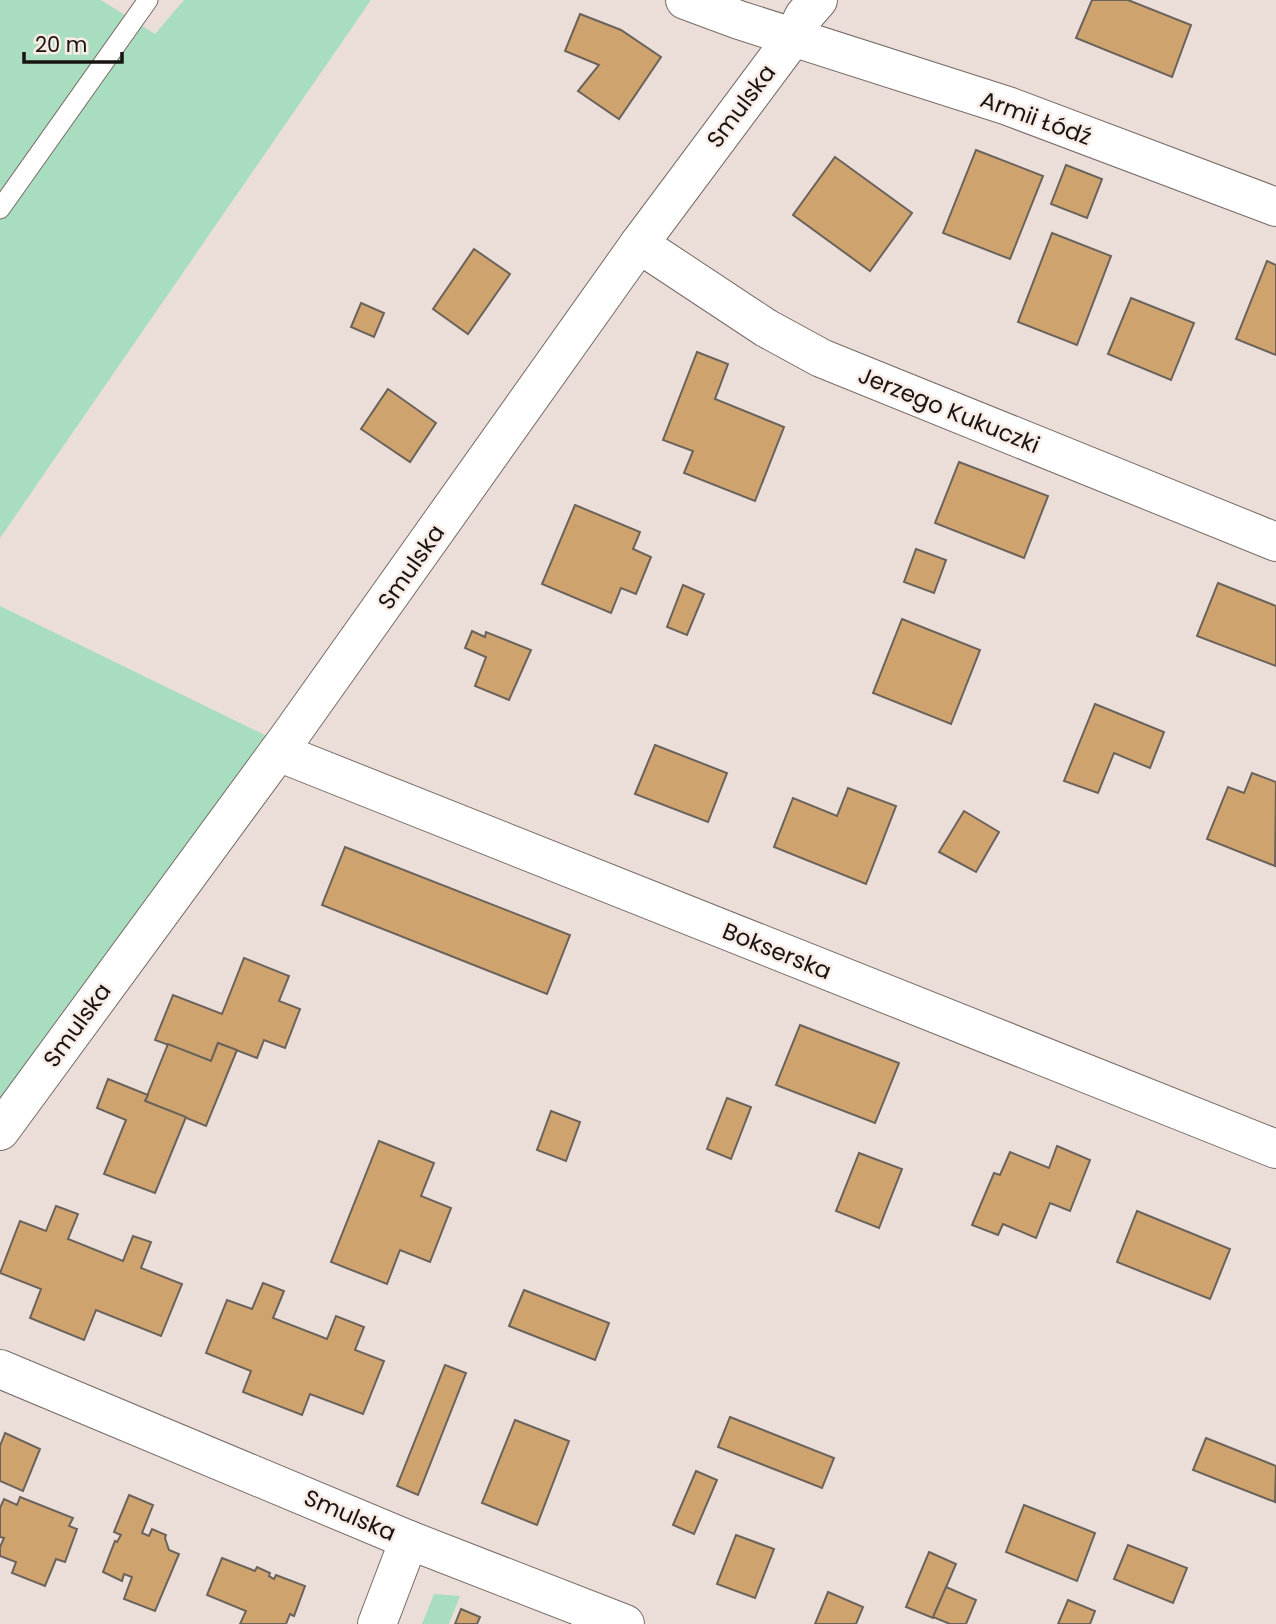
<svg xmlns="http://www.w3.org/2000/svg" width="1276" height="1624" viewBox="0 0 1276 1624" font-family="Poppins,sans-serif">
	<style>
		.green { fill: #a8debf }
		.building { fill: #cfa36e; stroke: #6b635b; stroke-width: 2 }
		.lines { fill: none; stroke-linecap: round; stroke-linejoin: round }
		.service-casing { stroke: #766b66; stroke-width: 21 }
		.minor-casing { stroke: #766b66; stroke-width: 40 }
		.service { stroke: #fff; stroke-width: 19 }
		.minor { stroke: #fff; stroke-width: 38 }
		.labels { text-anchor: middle; stroke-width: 5; stroke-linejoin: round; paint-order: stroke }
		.street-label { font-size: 23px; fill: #181412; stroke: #f9ebe5 }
	</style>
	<rect width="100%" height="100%" fill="#ebded8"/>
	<g class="green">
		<path d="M0 0H101L155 34 184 0H371L0 538Z"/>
		<path d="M0 606 271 738 0 1112Z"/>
		<path d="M434 1594 460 1596 449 1624H422Z"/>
	</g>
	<g class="building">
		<path d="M1092 0H1128L1191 25 1172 77 1076 38Z"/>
		<path d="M580 14 621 30 661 57 619 119 578 91 599 65 565 51Z"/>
		<path d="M976 150 1043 176 1010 259 943 233Z"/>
		<path d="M835 157 912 213 870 271 793 215Z"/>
		<path d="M1066 165 1102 179 1087 218 1051 204Z"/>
		<path d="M1052 233 1111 256 1077 345 1018 322Z"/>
		<path d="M474 249 510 274 468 334 433 309Z"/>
		<path d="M1267 261 1276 265V355L1236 339Z"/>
		<path d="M1131 298 1194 323 1171 380 1108 354Z"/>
		<path d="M361 303 384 313 374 337 351 327Z"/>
		<path d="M697 352 728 364 715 399 784 427 755 501 684 473 693 451 663 440Z"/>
		<path d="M388 389 436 423 410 462 361 429Z"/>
		<path d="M959 462 1048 496 1024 558 935 523Z"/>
		<path d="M575 505 640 532 633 549 651 557 636 594 621 588 611 613 542 584Z"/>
		<path d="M916 549 946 560 934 593 904 582Z"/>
		<path d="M1218 583 1276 606V666L1197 636Z"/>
		<path d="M683 585 704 594 687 635 667 627Z"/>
		<path d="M902 619 980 650 951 724 873 693Z"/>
		<path d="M472 631 485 637 486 632 531 650 509 700 475 686 486 657 465 648Z"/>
		<path d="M1095 704 1164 732 1150 768 1114 753 1098 793 1064 781Z"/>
		<path d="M655 745 727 773 708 822 635 794Z"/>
		<path d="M1252 773 1276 782 1275 866 1207 839 1228 787 1244 793Z"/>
		<path d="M848 788 896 806 866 884 774 847 793 798 837 816Z"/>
		<path d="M964 811 999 832 976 872 939 852Z"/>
		<path d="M345 847 570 935 547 994 322 905Z"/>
		<path d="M244 958 289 976 279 1001 300 1009 285 1048 264 1040 257 1058 218 1043 211 1061 155 1040 173 995 222 1014Z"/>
		<path d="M800 1025 899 1063 875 1123 776 1085Z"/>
		<path d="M218 1043 237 1050 206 1126 145 1101 168 1044 211 1061Z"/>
		<path d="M108 1079 148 1095 145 1101 186 1117 155 1193 104 1174 126 1120 97 1108Z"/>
		<path d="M727 1098 751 1107 731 1159 707 1149Z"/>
		<path d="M551 1111 580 1122 566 1161 537 1150Z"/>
		<path d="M379 1141 434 1163 421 1196 451 1208 430 1262 400 1250 387 1284 331 1262Z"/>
		<path d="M1057 1146 1090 1160 1070 1211 1050 1203 1036 1238 1003 1224 998 1235 972 1225 994 1173 1000 1175 1010 1152 1049 1168Z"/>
		<path d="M859 1153 902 1169 879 1228 836 1211Z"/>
		<path d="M56 1206 78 1214 68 1239 123 1261 133 1236 151 1242 141 1268 182 1284 161 1336 96 1310 84 1340 30 1318 41 1289 0 1273 20 1221 46 1231Z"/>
		<path d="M1137 1211 1230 1249 1210 1299 1117 1262Z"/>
		<path d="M263 1283 284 1291 273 1318 327 1339 336 1316 364 1327 355 1350 384 1361 363 1414 310 1394 302 1415 243 1392 251 1371 206 1353 227 1300 252 1309Z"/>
		<path d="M524 1290 609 1323 595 1360 509 1326Z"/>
		<path d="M445 1365 466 1373 418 1495 397 1486Z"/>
		<path d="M730 1417 834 1458 822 1488 718 1447Z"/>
		<path d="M515 1420 569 1441 537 1525 482 1503Z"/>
		<path d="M5 1433 40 1449 23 1491 0 1481V1446Z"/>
		<path d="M1206 1438 1276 1466 1275 1502 1193 1470Z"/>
		<path d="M696 1471 717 1480 694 1534 673 1525Z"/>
		<path d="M129 1495 153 1505 142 1533 149 1536 152 1529 166 1535 165 1538 169 1550 179 1554 155 1611 124 1599 132 1577 124 1574 122 1581 103 1572 115 1541 117 1542 121 1535 114 1532Z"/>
		<path d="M20 1497 73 1518 69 1526 77 1529 65 1562 56 1559 45 1586 12 1573 16 1562 0 1556V1547L4 1538 0 1537V1508L4 1499 17 1505Z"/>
		<path d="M1024 1505 1095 1533 1077 1581 1006 1552Z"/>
		<path d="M736 1535 774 1549 755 1598 717 1584Z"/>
		<path d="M1128 1545 1187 1568 1173 1603 1114 1579Z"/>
		<path d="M929 1552 956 1564 933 1618 906 1607Z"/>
		<path d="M222 1558 255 1571 257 1567 270 1573 269 1576 274 1579 276 1575 305 1586 294 1616 290 1614 286 1624H240L246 1611 207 1595Z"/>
		<path d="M946 1587 976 1600 966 1624H950L933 1617Z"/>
		<path d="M828 1592 863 1607 856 1624H815Z"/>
		<path d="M1068 1600 1095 1611 1090 1624H1058Z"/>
		<path d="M461 1609 480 1617 477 1624H455Z"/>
	</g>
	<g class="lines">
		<g class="service-casing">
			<path id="service" d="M0 209 148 0"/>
		</g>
		<g class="minor-casing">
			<g id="minor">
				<path d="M685 0 739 20 1008 106 1276 207"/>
				<path d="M639 244 766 328 821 358 1276 542"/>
				<path d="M278 752 1276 1149"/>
				<path d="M0 1131 289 737 639 244 794 36 804 16 818 0"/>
				<path d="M0 1369 409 1540 625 1624"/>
				<path d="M377 1624 409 1540"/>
			</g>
		</g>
		<use href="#service" class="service"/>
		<use href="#minor" class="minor"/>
	</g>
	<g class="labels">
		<g class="street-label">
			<text transform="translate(741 106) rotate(-53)" y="8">Smulska</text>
			<text transform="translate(1036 118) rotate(20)" y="8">Armii Łódź</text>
			<text transform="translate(949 410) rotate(22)" y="8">Jerzego Kukuczki</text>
			<text transform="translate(411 567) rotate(-55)" y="8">Smulska</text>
			<text transform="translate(777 951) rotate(22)" y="8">Bokserska</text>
			<text transform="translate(77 1025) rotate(-54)" y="8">Smulska</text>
			<text transform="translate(350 1515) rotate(23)" y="8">Smulska</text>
		</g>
	</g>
	<path d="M24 52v10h98v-10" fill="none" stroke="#181412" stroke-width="3.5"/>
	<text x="35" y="52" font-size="21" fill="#181412" stroke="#f9ebe5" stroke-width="5" paint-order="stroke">20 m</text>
</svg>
